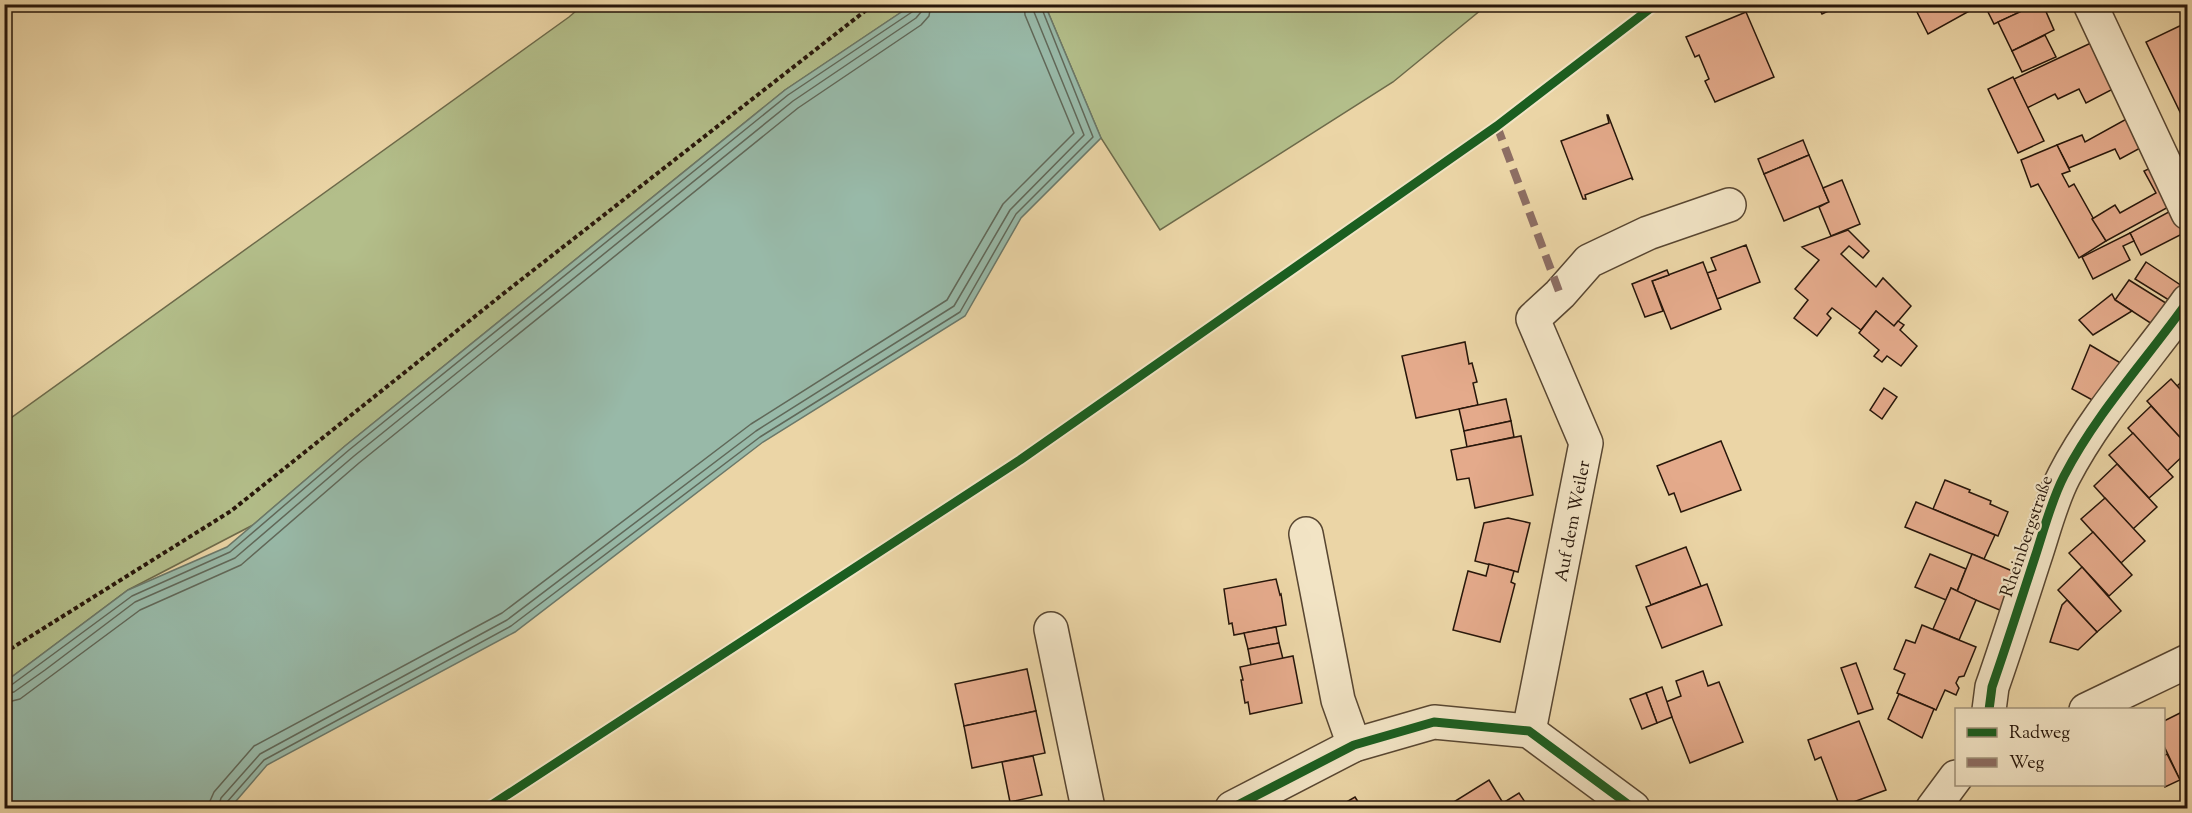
<svg xmlns="http://www.w3.org/2000/svg" width="2192" height="813" viewBox="0 0 2192 813" font-family="'Sorts Mill Goudy',serif">
	<style>
		.green { fill: #b3be8a; stroke: #6d6a4a; stroke-width: 1.5 }
		.water { fill: #98b9a8; stroke: #6b7869; stroke-width: 1.5 }
		.lines { fill: none; stroke-linecap: round; stroke-linejoin: round }
		.shore { stroke: #606859; stroke-width: 1.5 }
		.building { fill: #e4aa8b; stroke: #27160a; stroke-width: 1.5 }
		.minor-casing { stroke: #584631; stroke-width: 36 }
		.path { stroke: #27160a; stroke-width: 4; stroke-dasharray: 4.5 3; stroke-linecap: butt }
		.minor { stroke: #f2e4c5; stroke-width: 33 }
		.quiet { stroke: #8d6e63; stroke-width: 8; stroke-dasharray: 15 8; stroke-linecap: butt }
		.cycleway-casing { stroke: #f2e4c5; stroke-width: 13 }
		.cycleway { stroke: #1b5e20; stroke-width: 9 }
		.labels { text-anchor: middle; stroke-width: 4.5; stroke-linejoin: round; paint-order: stroke }
		.street-label { font-size: 18px; fill: #27160a; stroke: #f2e4c5 }
	</style>
	<rect width="100%" height="100%" fill="#ebd5a6"/>
	<filter id="stains"><feTurbulence type="fractalNoise" baseFrequency=".00333" numOctaves="4"/><feColorMatrix values="0 0 0 0 .2 0 0 0 0 .09 0 0 0 0 .02 0 0 0 .5 -.17"/></filter>
	<radialGradient id="worn" r=".72"><stop offset=".6" stop-color="#630" stop-opacity="0"/><stop offset="1" stop-color="#630" stop-opacity=".3"/></radialGradient>
	<g class="green">
		<path d="M583 5H912L785 90 345 446 253 525 128 590 5 682 4 423 569 17Z"/>
		<path d="M1045 5H1487L1393 82 1160 230 1101 138Z"/>
	</g>
	<path class="water" d="M912 5H1045L1101 138 1021 218 965 316 763 442 515 632 267 765 230 808H5V682L128 590 227 547 345 446 785 90Z"/>
	<g class="lines">
		<g class="shore">
			<path d="M4 687 10 686 132 596 230 552 349 450 788 95 912 12 914 4"/>
			<path d="M4 694 14 692 45 670 135 602 235 558 354 456 793 101 916 18 921 12 922 4"/>
			<path d="M4 703 20 699 140 610 241 565 359 463 798 108 921 25 929 16 931 4"/>
			<path d="M209 808 210 801 214 792 254 746 502 613 751 424 947 300 1003 204 1074 133 1025 15 1024 4"/>
			<path d="M218 808 221 798 260 754 507 620 756 431 954 306 1010 210 1084 135 1034 12 1033 4"/>
			<path d="M226 808 227 802 264 760 511 626 760 437 960 312 1016 214 1093 137 1040 4"/>
		</g>
	</g>
	<g class="building">
		<path d="M1817 4H1840L1841 5 1822 14Z"/>
		<path d="M1913 4H1982L1928 34Z"/>
		<path d="M1984 4H2016L2020 12 1994 24Z"/>
		<path d="M2016 4H2049L2044 7 2054 30 2012 51 1998 22 2020 12Z"/>
		<path d="M1746 12 1774 77 1715 102 1705 81 1709 79 1699 55 1695 57 1686 37Z"/>
		<path d="M2188 22V111L2181 114 2146 42Z"/>
		<path d="M2045 35 2056 57 2022 72 2012 51Z"/>
		<path d="M2093 42 2115 88 2086 103 2079 89 2058 99 2055 94 2027 108 2014 79Z"/>
		<path d="M2013 77 2044 141 2018 153 1988 89Z"/>
		<path d="M1607 115H1608L1633 180 1631 178 1585 195 1586 199H1583L1561 141 1609 123Z"/>
		<path d="M2130 117 2144 146 2120 159 2115 149 2069 168 2057 145 2082 135 2085 142Z"/>
		<path d="M1803 140 1809 155 1764 174 1758 159Z"/>
		<path d="M2057 145 2070 171 2062 174 2069 187 2074 184 2106 241 2079 258 2038 184 2031 187 2021 160Z"/>
		<path d="M1809 155 1829 202 1784 221 1764 174Z"/>
		<path d="M2155 166 2174 204 2106 241 2092 219 2115 205 2120 213 2156 193 2144 171Z"/>
		<path d="M1842 180 1860 224 1831 236 1819 207 1829 202 1823 188Z"/>
		<path d="M2176 208 2188 231 2141 255 2130 233Z"/>
		<path d="M1848 230 1869 251 1863 258 1849 246 1841 254 1876 287 1883 278 1911 306 1894 326 1876 311 1861 330 1832 308 1827 314 1831 318 1817 336 1794 318 1808 300 1795 289 1819 260 1802 247Z"/>
		<path d="M2130 233 2134 241 2123 246 2130 260 2093 279 2082 257Z"/>
		<path d="M1746 245 1760 282 1717 299 1707 273 1716 270 1711 258Z"/>
		<path d="M1703 262 1721 309 1671 329 1652 281Z"/>
		<path d="M2146 262 2182 286 2172 302 2135 279Z"/>
		<path d="M1667 270 1669 275 1652 281 1663 311 1645 317 1632 284Z"/>
		<path d="M2129 280 2169 305 2155 326 2115 300Z"/>
		<path d="M2112 294 2115 300 2132 311 2093 335 2079 320Z"/>
		<path d="M1876 311 1894 326 1898 321 1904 325 1900 330 1917 346 1901 366 1887 356 1882 362 1874 356 1879 350 1859 333Z"/>
		<path d="M1465 342 1469 364 1472 363 1477 382 1473 383 1478 405 1416 418 1402 356Z"/>
		<path d="M2090 345 2124 365 2096 402 2072 389Z"/>
		<path d="M2188 376V398L2177 386Z"/>
		<path d="M2171 379 2188 398 2186 444 2147 401Z"/>
		<path d="M1884 388 1897 397 1882 419 1870 410Z"/>
		<path d="M1506 399 1511 421 1464 431 1459 409Z"/>
		<path d="M2151 406 2188 446V451L2167 471 2128 428Z"/>
		<path d="M1511 421 1514 437 1467 447 1464 431Z"/>
		<path d="M2133 433 2173 477 2149 498 2109 455Z"/>
		<path d="M1521 436 1533 495 1475 508 1469 478 1457 480 1451 450Z"/>
		<path d="M1721 441 1741 490 1681 512 1674 493 1669 495 1657 466Z"/>
		<path d="M2117 464 2157 507 2133 529 2094 486Z"/>
		<path d="M1945 480 1970 490 1969 492 1991 501 1990 504 2008 512 1998 536 1933 509Z"/>
		<path d="M2105 498 2145 541 2121 563 2081 519Z"/>
		<path d="M1916 502 1995 535 1984 559 1905 527Z"/>
		<path d="M1508 518 1530 523 1518 572 1475 561 1484 523Z"/>
		<path d="M2093 532 2132 575 2109 596 2069 553Z"/>
		<path d="M1686 547 1701 586 1651 605 1636 566Z"/>
		<path d="M1930 554 1966 569 1957 591 1951 588 1946 600 1915 587Z"/>
		<path d="M1972 554 2017 573 2002 611 1957 592Z"/>
		<path d="M1489 564 1514 571 1511 582 1515 584 1500 642 1453 630 1468 571 1486 576Z"/>
		<path d="M2082 567 2121 611 2097 632 2058 590Z"/>
		<path d="M1276 579 1280 595 1281 594 1286 625 1234 635 1232 623 1229 624 1224 589Z"/>
		<path d="M1707 584 1722 625 1662 648 1646 607Z"/>
		<path d="M1951 588 1976 600 1959 640 1933 629Z"/>
		<path d="M2067 600 2097 632 2078 650 2050 642 2062 605Z"/>
		<path d="M1922 625 1976 647 1964 676 1959 677 1956 683 1959 688 1956 695 1945 690 1936 710 1897 693 1905 674 1894 669 1906 640 1915 643Z"/>
		<path d="M1276 627 1279 643 1248 649 1244 633Z"/>
		<path d="M1279 643 1283 659 1251 665 1248 649Z"/>
		<path d="M1293 656 1302 703 1250 714 1248 702 1245 703 1241 680H1243L1240 667Z"/>
		<path d="M1856 663 1873 709 1858 714 1841 668Z"/>
		<path d="M1027 669 1036 711 964 726 955 684Z"/>
		<path d="M1703 671 1708 686 1719 682 1743 742 1690 763 1666 702 1681 696 1676 681Z"/>
		<path d="M1662 687 1672 717 1657 723 1646 693Z"/>
		<path d="M1646 693 1657 723 1642 729 1630 699Z"/>
		<path d="M1899 694 1934 709 1922 738 1888 719Z"/>
		<path d="M2188 709V776L2180 780 2164 746V721Z"/>
		<path d="M1036 711 1045 753 972 768 964 726Z"/>
		<path d="M1859 721 1886 790 1840 807 1821 757 1815 760 1808 740Z"/>
		<path d="M2167 754 2180 780 2165 787 2164 783V756Z"/>
		<path d="M1033 756 1042 795 1010 802 1002 762Z"/>
		<path d="M1489 780 1503 803 1519 793 1529 808H1444Z"/>
		<path d="M1355 797 1362 808H1336Z"/>
	</g>
	<g class="lines">
		<g class="minor-casing">
			<g id="minor">
				<path d="M2090 4 2188 213"/>
				<path d="M1306 534 1338 700 1354 745"/>
				<path d="M1051 629 1088 808"/>
				<path d="M1989 710 1992 687C2007 644 2021 600 2035 557 2044 530 2051 501 2064 476 2097 412 2147 359 2188 301"/>
				<path d="M2086 710 2188 661"/>
				<path d="M1529 731 1586 443 1533 319 1560 294 1589 261 1648 233 1729 205"/>
				<path d="M1232 808 1354 745 1434 722 1529 731 1633 808"/>
				<path d="M1933 808 1956 777"/>
			</g>
		</g>
		<path class="path" d="M4 653 231 511 508 290 874 4"/>
		<use href="#minor" class="minor"/>
		<path class="quiet" d="M1497 126 1560 294"/>
		<g class="cycleway-casing">
			<g id="cycleway">
				<path d="M1989 710 1992 687C2007 644 2021 600 2035 557 2044 530 2051 501 2064 476 2097 412 2147 359 2188 301"/>
				<path d="M487 808 1020 460 1497 126 1656 4"/>
				<path d="M1232 808 1354 745 1434 722 1529 731 1633 808"/>
			</g>
		</g>
		<use href="#cycleway" class="cycleway"/>
	</g>
	<g class="labels">
		<g class="street-label">
			<text transform="translate(1572 521) rotate(-79)" y="6">Auf dem Weiler</text>
			<text transform="translate(2026 536) rotate(-71)" y="6">Rheinbergstraße</text>
		</g>
	</g>
	<rect width="2192" height="813" fill="none" stroke="#ebd5a6" stroke-width="24"/>
	<rect x="6" y="6" width="2180" height="801" fill="none" stroke="#27160a" stroke-width="3"/>
	<rect x="12" y="12" width="2168" height="789" fill="none" stroke="#27160a" stroke-width="1.5"/>
	<rect x="1955" y="708" width="210" height="78" fill="#f2e4c5" stroke="#a1927a" stroke-width="1.5"/>
	<rect x="1967" y="728" width="30" height="9" fill="#1b5e20" stroke="#a1927a" stroke-width="1.5"/>
	<text x="2009" y="738" font-size="18" fill="#27160a">Radweg</text>
	<rect x="1967" y="758" width="30" height="9" fill="#8d6e63" stroke="#a1927a" stroke-width="1.5"/>
	<text x="2009" y="768" font-size="18" fill="#27160a">Weg</text>
	<rect width="100%" height="100%" filter="url(#stains)"/>
	<rect width="100%" height="100%" fill="url(#worn)"/>
</svg>
